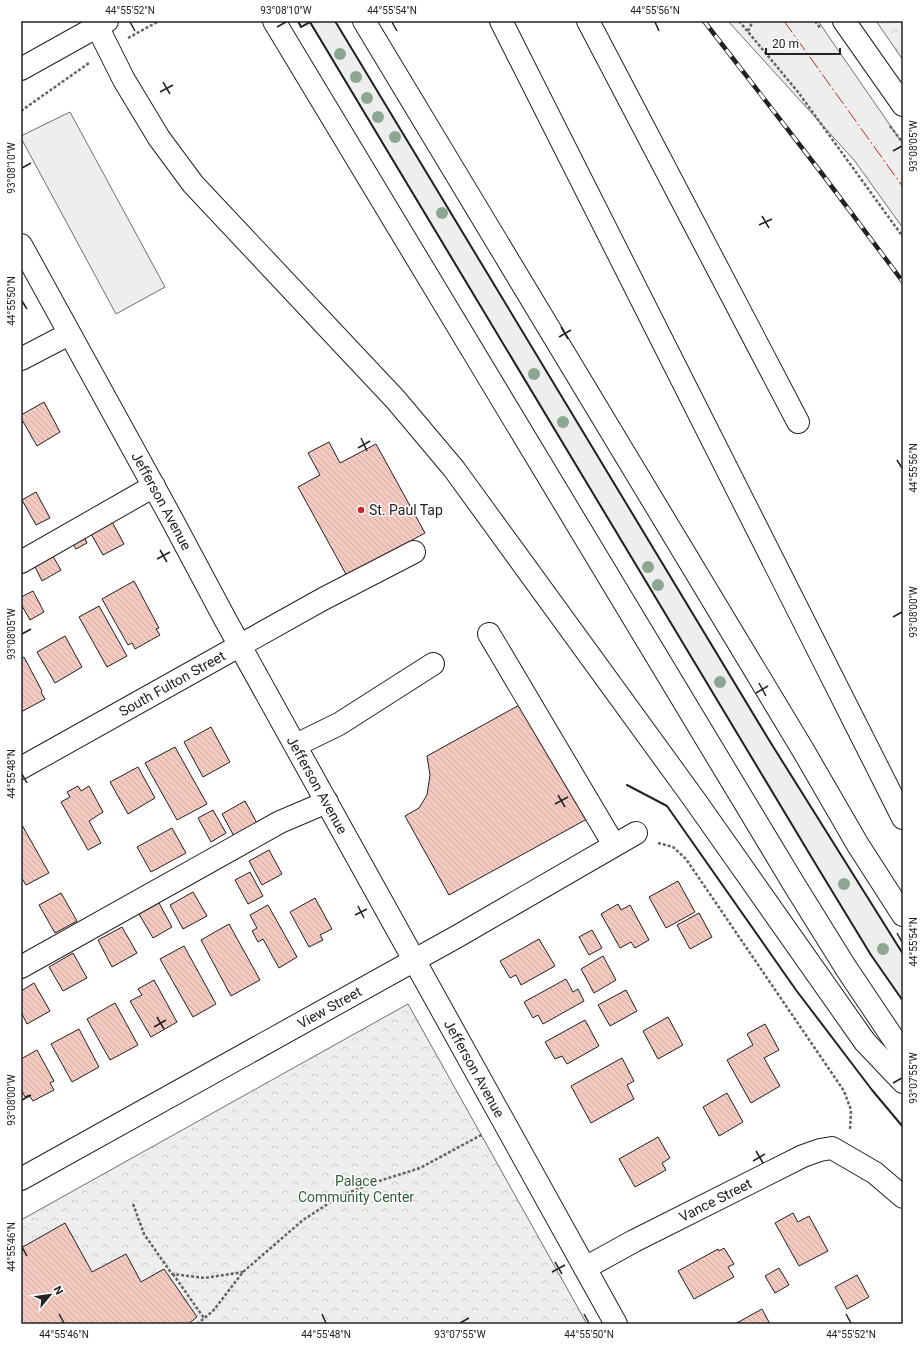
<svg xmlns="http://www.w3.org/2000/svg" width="924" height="1345" viewBox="0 0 924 1345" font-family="Roboto,sans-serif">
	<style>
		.green { fill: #eee; stroke: #6f6f6f }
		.forest { fill: url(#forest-crowns); stroke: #6f6f6f }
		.building { fill: url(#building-back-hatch); stroke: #222 }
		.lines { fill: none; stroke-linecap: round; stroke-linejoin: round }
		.minor-casing { stroke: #222; stroke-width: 24 }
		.highway-casing { stroke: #222; stroke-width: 24 }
		.path { stroke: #646464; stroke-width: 2.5; stroke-dasharray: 3 2; stroke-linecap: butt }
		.minor { stroke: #fff; stroke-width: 22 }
		.highway { stroke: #fff; stroke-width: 22 }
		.rail-casing { stroke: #222; stroke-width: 4.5 }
		.rail { stroke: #fff; stroke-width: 3; stroke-dasharray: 9; stroke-linecap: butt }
		.wall { stroke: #222; stroke-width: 2 }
		.power { stroke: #c62828; stroke-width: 1; stroke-dasharray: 14 3 2 3; stroke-linecap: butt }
		.tree { fill: #8da692 }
		.ticks { fill: none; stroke: #222; stroke-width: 1.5 }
		.poi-dot { fill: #c62828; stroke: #fff; stroke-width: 1.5 }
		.labels { text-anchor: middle; stroke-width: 3; stroke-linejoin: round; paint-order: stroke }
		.street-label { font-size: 14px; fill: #222; stroke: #fff }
		.poi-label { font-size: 14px; fill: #222; stroke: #fff; text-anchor: start }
		.park-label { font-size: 14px; fill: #2f5e38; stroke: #fff }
		.neatline { fill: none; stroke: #222; stroke-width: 1.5 }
		.ticks-label { font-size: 10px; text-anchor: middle; fill: #222 }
	</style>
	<defs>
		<pattern id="forest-crowns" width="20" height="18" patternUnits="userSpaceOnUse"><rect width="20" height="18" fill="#eee"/><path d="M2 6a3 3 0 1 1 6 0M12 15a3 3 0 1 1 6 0" fill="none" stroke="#ccc"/></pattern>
		<pattern id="building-back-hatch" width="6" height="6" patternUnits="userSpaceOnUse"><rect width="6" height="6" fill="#f3c9c0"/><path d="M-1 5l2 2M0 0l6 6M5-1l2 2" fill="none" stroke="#d0aca5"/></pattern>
	</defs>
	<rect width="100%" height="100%" fill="#fff"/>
	<g class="green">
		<path d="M298 21H335L769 740 903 954V1001L871 955 818 868 310 23 301 27Z"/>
		<path d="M728 21H818L903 144V228L854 160Z"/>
		<path d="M70 112 165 287 116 314 21 138V136Z"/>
	</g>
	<g class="forest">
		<path d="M876 21H903V60Z"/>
		<path d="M408 1004 587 1324H21V1220Z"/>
	</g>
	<g class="building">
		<path d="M44 402 60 432 37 446 21 418V415Z"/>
		<path d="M329 442 340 463 376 444 425 533 347 576 298 487 320 475 308 453Z"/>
		<path d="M36 492 50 518 36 525 22 500Z"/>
		<path d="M111 520 124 544 103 555 90 532Z"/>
		<path d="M83 534 87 543 76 549 71 541Z"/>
		<path d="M51 553 61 570 42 581 33 563Z"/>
		<path d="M134 581 159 628 156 629 160 635 135 649 132 643 128 645 102 599Z"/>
		<path d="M33 591 44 612 30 620 21 604V597Z"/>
		<path d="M99 606 127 656 107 667 79 617Z"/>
		<path d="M65 636 82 667 55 683 37 652Z"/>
		<path d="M24 657 42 691 41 692 45 699 21 712V659Z"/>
		<path d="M523 703 587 819 449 895 405 816 419 808 427 795 430 775 427 756Z"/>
		<path d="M211 727 230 762 203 777 184 742Z"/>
		<path d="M175 747 207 804 177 820 145 763Z"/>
		<path d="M138 767 155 798 128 814 110 782Z"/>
		<path d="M78 786 81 791 89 786 103 812 89 821 101 843 88 850 61 802 70 797 67 792Z"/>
		<path d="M245 801 258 825 235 838 222 814Z"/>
		<path d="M213 810 226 833 211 842 198 818Z"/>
		<path d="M22 825 49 873 26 885 21 877V826Z"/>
		<path d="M172 828 186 853 151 872 137 847Z"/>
		<path d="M269 850 282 874 262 885 249 861Z"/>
		<path d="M250 872 263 896 248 904 235 880Z"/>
		<path d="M678 881 695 912 666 928 649 897Z"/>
		<path d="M193 892 207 916 183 929 170 905Z"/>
		<path d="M61 893 77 921 55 933 39 905Z"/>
		<path d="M315 898 332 929 320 935 323 940 309 947 290 912Z"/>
		<path d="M159 903 172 927 153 938 139 914Z"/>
		<path d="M618 904 621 910 630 905 649 940 635 948 631 942 620 948 601 914Z"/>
		<path d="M268 905 297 957 279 968 263 939 258 942 252 931 257 928 250 915Z"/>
		<path d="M699 913 712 937 690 949 677 925Z"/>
		<path d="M229 924 260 980 231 996 201 940Z"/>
		<path d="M122 927 137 953 112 967 98 940Z"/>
		<path d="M592 930 602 948 589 955 579 937Z"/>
		<path d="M539 939 555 966 521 985 516 975 510 978 500 961Z"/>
		<path d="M184 946 216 1004 193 1017 160 959Z"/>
		<path d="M73 953 87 978 63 991 49 967Z"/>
		<path d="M603 956 616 980 594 993 581 969Z"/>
		<path d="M566 979 573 992 578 989 584 1001 543 1024 538 1015 533 1018 524 1002Z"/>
		<path d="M154 980 177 1022 151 1037 130 1001 142 995 138 989Z"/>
		<path d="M34 983 50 1011 27 1024 21 1012V991Z"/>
		<path d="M626 990 637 1011 610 1026 598 1005Z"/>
		<path d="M115 1003 138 1045 110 1060 87 1019Z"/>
		<path d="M668 1017 683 1045 658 1059 643 1031Z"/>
		<path d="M585 1020 599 1046 567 1064 562 1056 555 1059 545 1042Z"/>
		<path d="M765 1024 779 1050 764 1058 780 1086 751 1103 727 1060 753 1045 747 1034Z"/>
		<path d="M79 1029 99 1067 72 1082 51 1044Z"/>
		<path d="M37 1050 54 1081 50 1083 54 1090 33 1101 29 1095 25 1097 21 1089V1059Z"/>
		<path d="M622 1058 634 1081 627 1085 634 1099 591 1123 571 1086Z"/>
		<path d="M727 1093 743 1122 719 1136 703 1107Z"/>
		<path d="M658 1137 670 1158 662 1163 666 1170 635 1187 619 1159Z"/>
		<path d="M793 1213 798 1222 809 1216 828 1251 799 1266 775 1223Z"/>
		<path d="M65 1223 92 1272 126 1254 141 1282 164 1269 197 1317 188 1324H21V1248Z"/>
		<path d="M724 1248 734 1264 728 1267 734 1277 694 1299 678 1271 718 1249 719 1251Z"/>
		<path d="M779 1268 789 1285 775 1293 765 1276Z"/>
		<path d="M857 1275 869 1297 847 1309 835 1287Z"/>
		<path d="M762 1309 770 1324H735Z"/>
	</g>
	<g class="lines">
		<g class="minor-casing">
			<g id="minor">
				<path d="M588 21 798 422"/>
				<path d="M844 21 903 105"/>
				<path d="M21 69 107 21"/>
				<path id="s1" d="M21 245 169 514 225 619 616 1324"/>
				<path d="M21 359 69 334"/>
				<path d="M21 562 154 486"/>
				<path d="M489 634 614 845"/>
				<path d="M296 745 339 724 433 664"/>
				<path id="s2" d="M21 768 323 599 414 552"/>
				<path d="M21 967 280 822 327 802"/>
				<path id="s3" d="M21 1179 458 936 636 833"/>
				<path id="s4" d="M585 1268 634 1241 803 1156 820 1150 832 1148 875 1173 903 1197"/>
			</g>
		</g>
		<g class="highway-casing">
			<g id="highway">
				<path d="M274 21 795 886 846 968 903 1053"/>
				<path d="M364 21 803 750 858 845 903 915"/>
				<path d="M501 21 903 818"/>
				<path d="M97 26 124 80 159 138 193 184 396 400 454 469 694 799 865 1042 903 1082"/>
			</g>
		</g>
		<g class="path">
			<path d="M739 21 798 92 903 237"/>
			<path d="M815 21 821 29"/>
			<path d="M748 31 753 21"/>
			<path d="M128 38 159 21"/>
			<path d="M21 111 89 63"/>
			<path d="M890 126 903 143"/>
			<path d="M658 843 673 847 686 859 844 1091 851 1110 850 1130"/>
			<path d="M133 1204 144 1234 172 1274 205 1278 243 1272"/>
			<path d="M173 1274 204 1318"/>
			<path d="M197 1324 213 1311 243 1272 303 1220 340 1196 376 1182 420 1168 483 1134"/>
		</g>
		<use href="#minor" class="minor"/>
		<use href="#highway" class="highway"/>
		<g class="rail-casing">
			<path id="rail" d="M704 21 823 175 903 282"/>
		</g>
		<use href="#rail" class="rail"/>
		<g class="wall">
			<path d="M298 21 301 27 310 22 818 868 871 955 903 1001"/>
			<path d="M335 21 769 740 903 954"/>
			<path d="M627 785 667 806 796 990 872 1090 903 1127"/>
		</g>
		<path class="power" d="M784 21 903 187"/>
	</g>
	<g class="tree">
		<circle cx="340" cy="54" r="6"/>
		<circle cx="356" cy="77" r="6"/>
		<circle cx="367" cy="98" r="6"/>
		<circle cx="378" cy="117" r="6"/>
		<circle cx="395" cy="137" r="6"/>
		<circle cx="442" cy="213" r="6"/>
		<circle cx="534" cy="374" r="6"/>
		<circle cx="563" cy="422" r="6"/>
		<circle cx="648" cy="567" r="6"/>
		<circle cx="658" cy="585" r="6"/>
		<circle cx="720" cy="682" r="6"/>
		<circle cx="844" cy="884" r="6"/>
		<circle cx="883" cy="949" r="6"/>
	</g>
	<path class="ticks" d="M130 22 135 31M392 22 397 31M655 22 659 31M277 27 286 22M163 82 170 94M160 92 173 85M893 151 902 146M22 168 31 163M762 216 769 228M759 225 772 219M22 301 27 309M561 327 568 339M559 337 571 330M361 438 367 451M358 448 370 441M897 460 902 468M160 550 167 562M157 559 170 552M893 617 902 612M22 634 31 629M759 683 766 696M756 693 768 686M22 774 27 783M558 795 565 807M555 804 568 797M358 906 364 918M355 915 367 909M897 933 902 942M157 1017 164 1029M154 1027 166 1020M893 1083 902 1078M22 1100 31 1095M756 1151 763 1163M753 1161 765 1154M22 1247 27 1256M555 1262 562 1274M552 1272 565 1265M59 1314 64 1323M322 1314 326 1323M584 1314 589 1323M846 1314 851 1323M460 1323 469 1318"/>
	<circle class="poi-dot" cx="361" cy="510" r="4"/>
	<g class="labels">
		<g class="street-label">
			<text dy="5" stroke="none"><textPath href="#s1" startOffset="292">Jefferson Avenue</textPath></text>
			<text dy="5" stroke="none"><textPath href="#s2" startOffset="173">South Fulton Street</textPath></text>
			<text dy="5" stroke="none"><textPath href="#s1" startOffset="616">Jefferson Avenue</textPath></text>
			<text dy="5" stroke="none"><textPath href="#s3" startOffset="353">View Street</textPath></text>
			<text dy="5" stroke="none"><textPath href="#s1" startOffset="940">Jefferson Avenue</textPath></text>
			<text dy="5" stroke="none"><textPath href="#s4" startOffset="147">Vance Street</textPath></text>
		</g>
		<g class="poi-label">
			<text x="369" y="515">St. Paul Tap</text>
		</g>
		<g class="park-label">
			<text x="356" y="1186">Palace<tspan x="356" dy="16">Community Center</tspan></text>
		</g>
	</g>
	<rect width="924" height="1345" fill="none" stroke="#ffffff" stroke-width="44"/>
	<g transform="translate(50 1295) rotate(61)" stroke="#ffffff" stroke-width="3" paint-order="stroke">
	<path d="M0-3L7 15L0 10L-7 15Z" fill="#222222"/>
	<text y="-6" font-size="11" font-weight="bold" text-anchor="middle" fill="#222222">N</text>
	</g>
	<path d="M766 48v6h74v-6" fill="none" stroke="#222222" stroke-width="2"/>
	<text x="772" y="48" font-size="12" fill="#222222" stroke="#ffffff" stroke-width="3" paint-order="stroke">20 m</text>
	<rect x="22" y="22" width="880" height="1301" class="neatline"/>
	<g class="ticks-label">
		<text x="130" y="14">44°55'52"N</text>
		<text x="286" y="14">93°08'10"W</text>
		<text x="392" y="14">44°55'54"N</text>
		<text x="655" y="14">44°55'56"N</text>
		<text transform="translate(913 146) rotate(-90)" y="4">93°08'05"W</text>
		<text transform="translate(11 168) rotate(-90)" y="4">93°08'10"W</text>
		<text transform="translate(11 301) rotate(-90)" y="4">44°55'50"N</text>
		<text transform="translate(913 468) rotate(-90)" y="4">44°55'56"N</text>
		<text transform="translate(913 612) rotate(-90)" y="4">93°08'00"W</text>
		<text transform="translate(11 634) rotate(-90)" y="4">93°08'05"W</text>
		<text transform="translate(11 774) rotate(-90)" y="4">44°55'48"N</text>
		<text transform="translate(913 942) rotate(-90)" y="4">44°55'54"N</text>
		<text transform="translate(913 1078) rotate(-90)" y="4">93°07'55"W</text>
		<text transform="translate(11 1100) rotate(-90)" y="4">93°08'00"W</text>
		<text transform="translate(11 1247) rotate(-90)" y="4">44°55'46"N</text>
		<text x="64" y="1338">44°55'46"N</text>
		<text x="326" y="1338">44°55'48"N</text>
		<text x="460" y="1338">93°07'55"W</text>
		<text x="589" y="1338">44°55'50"N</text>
		<text x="851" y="1338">44°55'52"N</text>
	</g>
</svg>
